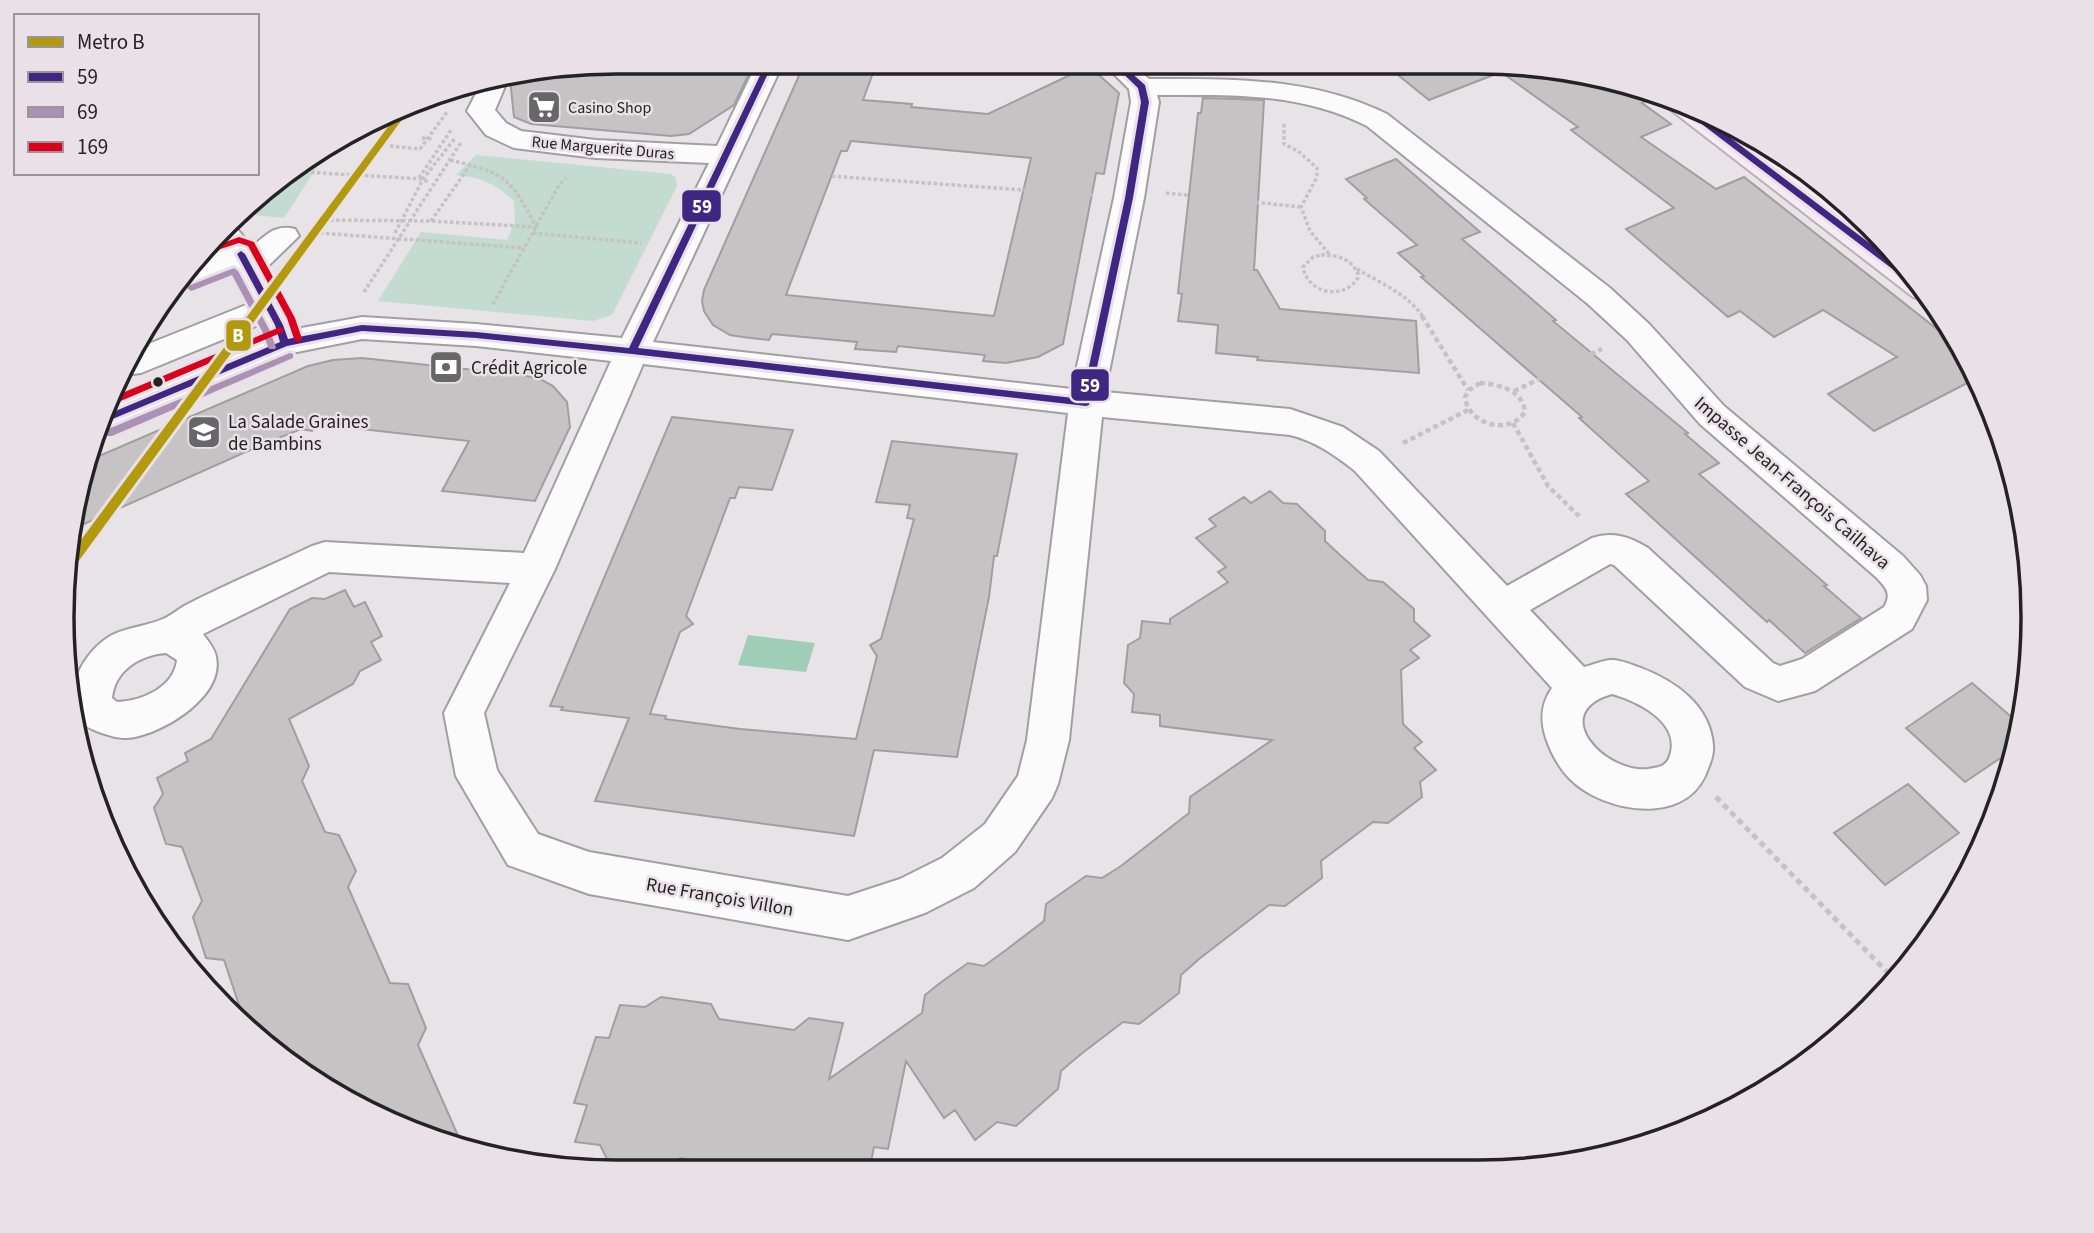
<svg xmlns="http://www.w3.org/2000/svg" width="2094" height="1233" viewBox="0 0 2094 1233" font-family="'Source Sans 3',sans-serif">
	<style>
		.green { fill: #c3dbd0 }
		.water { fill: #9fcdb8 }
		.building { fill: #c6c3c5; stroke: #a19ea0; stroke-width: 2; fill-rule: evenodd }
		.lines { fill: none; stroke-linecap: round; stroke-linejoin: round }
		.minor-casing { stroke: #a29ea1; stroke-width: 4 }
		.major-casing { stroke: #bdaeba; stroke-width: 4 }
		.path-far2 { stroke: #c4c2c4; stroke-width: 3.5; stroke-dasharray: 3.5 2.5; stroke-linecap: butt }
		.path-far1 { stroke: #c4c2c4; stroke-width: 4.5; stroke-dasharray: 5 3.5; stroke-linecap: butt }
		.path { stroke: #c4c2c4; stroke-width: 5; stroke-dasharray: 6 4.5; stroke-linecap: butt }
		.minor { fill: #fbfbfb; fill-rule: evenodd }
		.major { fill: #f4ecf2; fill-rule: evenodd }
		.bus-1-casing { stroke: #e9e1e7; stroke-width: 6 }
		.bus-2-casing { stroke: #e9e1e7; stroke-width: 6 }
		.bus-3-casing { stroke: #e9e1e7; stroke-width: 6 }
		.bus-1 { fill: #3f2682; fill-rule: evenodd }
		.bus-2 { fill: #ac91b6; fill-rule: evenodd }
		.bus-3 { fill: #db001b; fill-rule: evenodd }
		.metro-1-casing { stroke: #e9e1e7; stroke-width: 6 }
		.metro-1 { fill: #b3990d; fill-rule: evenodd }
		.bus-dot { fill: #252225; stroke: #e9e1e7; stroke-width: 2.5 }
		.labels { text-anchor: middle; stroke-width: 5; stroke-linejoin: round; paint-order: stroke }
		.far-poi-label { font-size: 16px; fill: #252225; stroke: #e9e1e7; text-anchor: start }
		.far-street-label { font-size: 16px; fill: #252225; stroke: #e9e1e7 }
		.poi-label { font-size: 19px; fill: #252225; stroke: #e9e1e7; text-anchor: start }
		.street-label { font-size: 19px; fill: #252225; stroke: #e9e1e7 }
		.rim { fill: none; stroke: #252225; stroke-width: 3.5 }
		.line-badge { stroke: #e9e1e7; stroke-width: 2.5 }
		.badge-label { font-size: 19px; text-anchor: middle; font-weight: bold; fill: #fff }
	</style>
	<rect width="100%" height="100%" fill="#e7e3e6"/>
	<g class="green">
		<path d="M328 150 284 218 243 214 279 176Z"/>
		<path d="M476 155 671 174 676 178 677 186 612 315 593 321 378 301 421 232 507 240 515 222 514 201C496 184 481 177 456 175Z"/>
	</g>
	<path class="water" d="M748 635 815 643 806 672 738 665Z"/>
	<g class="building">
		<path d="M617 61H755L734 105 689 134 671 136 531 124 514 117 510 79 525 76 550 78V72Z"/>
		<path d="M805 62H877L863 100 912 104 911 107 988 114 1089 66 1119 93 1104 174 1096 173 1063 344 1038 357 1006 363 983 361 985 355 898 346 896 352 855 349 857 342 772 334 769 340 743 337 730 335 713 325 704 311 702 301 704 290ZM851 141 1031 158 994 316 786 295 841 151H847Z"/>
		<path d="M1382 62H1514L1660 93 1642 103 1671 124 1641 137 1716 189 1744 177 1961 348 1977 378 1874 431 1828 394 1897 357 1823 310 1774 337 1740 311 1728 317 1626 229 1674 208 1571 130 1578 127 1501 72 1429 100Z"/>
		<path d="M1203 98 1264 100 1254 270H1257L1280 309 1416 321 1419 373 1257 360 1258 357 1216 353 1218 325 1178 321 1182 294 1178 293 1189 195 1198 113H1201Z"/>
		<path d="M1396 159 1480 232 1462 239 1556 320 1553 321 1688 433 1685 434 1719 463 1699 474 1827 585 1824 586 1861 618 1805 653 1769 620 1767 622 1626 494 1649 481 1579 418 1582 417 1421 277 1424 276 1398 253 1417 245 1364 199 1367 198 1346 179Z"/>
		<path d="M362 358 522 375 540 379 553 386 567 402 570 427 535 501 442 491 469 441 316 424 312 431 301 429 266 443 75 528 80 472 85 462 308 366 333 360Z"/>
		<path d="M672 417 793 430 772 490 739 487 735 498H730L686 616 693 624 680 632 650 714 666 716 665 719 740 729 856 739 877 656 870 645 881 639 914 519 907 518 910 505 876 502 892 441 1017 454 997 556H994L989 597 957 757 874 750 854 836 595 801 629 718 561 710 563 707 550 706Z"/>
		<path d="M1270 491 1283 503 1297 504 1325 531V541L1340 555 1368 580 1383 582 1414 609V621L1430 636 1410 650 1419 658 1401 670 1403 724 1422 742 1414 748 1436 770 1420 782 1422 797 1388 823 1373 822 1321 861 1322 878 1285 906 1269 905 1199 959 1181 975 1179 993 1139 1024 1123 1022 1081 1054 1061 1071 1058 1089 1016 1126 997 1122 975 1140 955 1110 944 1118 906 1061 888 1149 874 1147 869 1171H759L680 1158 664 1171H658L607 1159 600 1145 575 1142 587 1105 574 1103 596 1037 609 1038 620 1005 645 1007 661 997 711 1004 719 1019 794 1030 809 1018 843 1023 829 1079 922 1013 925 995 940 983 968 963 984 966 1006 950 1044 921 1046 904 1086 876 1102 878 1121 866 1189 813 1190 797 1272 740 1160 726V715L1132 712 1134 694 1124 683 1128 645 1140 638 1142 621 1170 624V619L1228 582 1218 572 1226 567 1196 538 1216 526 1209 519 1244 497 1251 503Z"/>
		<path d="M345 590 354 607 365 602 382 636 371 642 381 660 360 671 353 684 289 719 309 766 302 781 325 832 339 835 356 871 348 887 390 983 408 984 426 1028 418 1045 463 1147 438 1142 308 1078 245 1023 224 960 206 958 193 917 202 901 182 847 166 844 154 808 163 794 157 778 188 761 185 753 211 739 290 609 312 598 325 599Z"/>
		<path d="M1972 683 2022 726 2009 767 1999 759 1965 782 1906 728Z"/>
		<path d="M1908 784 1959 833 1885 885 1834 833Z"/>
	</g>
	<g class="lines">
		<g class="minor-casing">
			<path id="minor" d="M758 61H784L653 342 1072 389 1114 198 1131 102 1129 89 1102 62H1130L1149 79C1231 79 1311 77 1387 114L1610 288 1649 324 1724 406 1903 556 1920 575 1926 586 1927 600 1912 629 1815 691 1778 701 1745 687 1614 565 1610 564 1530 610 1584 667C1592 665 1601 661 1610 660 1620 659 1632 665 1641 668 1675 681 1710 705 1713 745 1714 756 1709 766 1705 776 1682 826 1603 812 1570 779 1559 768 1551 753 1546 738 1540 720 1541 704 1552 688L1355 471C1335 455 1315 441 1290 435L1102 417 1069 740 1058 784 1052 798 1015 852 974 888 925 913 848 940 589 894 508 865 456 776 444 713 510 583 329 572 203 634C208 641 215 649 216 657 224 696 166 731 135 737 122 740 111 736 99 732 92 729 85 727 81 721 60 692 85 650 112 635 129 627 147 626 163 619 171 616 178 609 186 605 227 584 270 566 312 546L325 542 524 553 611 361 476 346 362 339 292 353 116 429 104 433 99 431 112 403 268 337 261 324 141 373 124 375 136 349 251 303 233 268 186 286 178 283 202 257 222 250 217 242 233 224 252 247C266 235 275 224 295 229L299 236 265 269 296 329 362 317 476 324 622 338 709 163 596 158 514 148 486 135 467 111 481 84 508 79 495 110 506 123 521 131 596 140 717 146ZM1157 95C1232 95 1299 92 1367 126L1588 304 1627 340 1700 424 1877 578C1886 588 1892 593 1884 607L1802 659 1780 666 1773 663 1648 548C1630 537 1613 531 1592 538L1507 586 1379 451 1343 427 1290 409 1105 392 1144 198 1159 102ZM643 364 1068 413 1027 740 1018 776 985 824 942 858 900 879 848 896 589 852 538 834 497 770 484 713 555 569ZM166 653 177 660C174 688 141 701 117 702L112 698C115 670 140 655 166 653ZM1612 694C1637 701 1678 721 1671 752 1668 766 1661 767 1648 769 1606 774 1546 713 1612 694Z"/>
		</g>
		<g class="major-casing">
			<path id="major" d="M1667 96 1728 126 1889 247 1931 298 1924 300 1913 297 1667 107 1663 101Z"/>
		</g>
		<g class="path-far2">
			<path d="M1284 124V144L1298 151 1317 168V177L1301 207 1310 231 1330 255"/>
			<path d="M422 138 434 139"/>
			<path d="M390 146 420 149 447 112"/>
			<path d="M287 171 423 179 428 182"/>
			<path d="M760 171 1093 195"/>
			<path d="M356 175 391 120"/>
			<path d="M419 178 451 130"/>
			<path d="M1166 193 1301 207"/>
			<path d="M251 208 281 174"/>
			<path d="M318 220 430 221 536 227C511 177 503 172 449 160"/>
			<path d="M431 221 471 164"/>
			<path d="M320 228 325 225 352 179"/>
			<path d="M320 233 524 248"/>
			<path d="M395 233 423 179 456 137"/>
			<path d="M533 233 642 243"/>
			<path d="M1321 255C1339 255 1352 259 1359 276 1346 301 1308 295 1303 267L1313 257Z"/>
			<path d="M1357 269C1380 283 1408 294 1423 317"/>
			<path d="M364 292 462 141"/>
			<path d="M493 304 559 185 566 178"/>
		</g>
		<g class="path-far1">
			<path d="M1422 316 1468 390"/>
			<path d="M1480 383C1498 384 1523 390 1525 412 1510 436 1468 425 1465 397L1469 390Z"/>
			<path d="M1514 391 1602 349"/>
			<path d="M1513 423 1548 486 1581 518"/>
			<path d="M1403 443 1468 410"/>
		</g>
		<path class="path" d="M1716 797 1894 979"/>
		<use href="#minor" class="minor"/>
		<use href="#major" class="major"/>
		<g class="bus-1-casing">
			<g id="bus-1">
				<path d="M767 61H774L638 348 1082 399 1125 198 1141 102 1138 88 1111 62H1119L1145 85 1149 102 1133 198 1089 405 1086 406 632 354 476 338 362 331 287 346 103 423 106 415 280 342 275 325 237 254 241 251 245 254 283 325 288 339 362 325 476 332 629 348Z"/>
				<path d="M1674 100 1691 108 1913 276 1925 290H1920L1674 103Z"/>
			</g>
		</g>
		<g class="bus-2-casing">
			<g id="bus-2">
				<path d="M234 268 238 271 270 331 276 347 275 349H269L262 331 232 275 194 290 191 291 187 288 188 286Z"/>
				<path d="M290 353 293 354V358L112 436H106L104 433 106 430Z"/>
			</g>
		</g>
		<g class="bus-3-casing">
			<g id="bus-3">
				<path d="M239 237 254 242 255 244 295 318 302 339 301 341H295L294 339 287 318 248 246 239 243 205 254 212 247Z"/>
				<path d="M280 327 284 330 283 332 116 403 111 404 115 396Z"/>
			</g>
		</g>
		<use href="#bus-1" class="bus-1"/>
		<use href="#bus-2" class="bus-2"/>
		<use href="#bus-3" class="bus-3"/>
		<g class="metro-1-casing">
			<path id="metro-1" d="M409 106V110L75 566 71 568 72 552 399 112Z"/>
		</g>
		<use href="#metro-1" class="metro-1"/>
	</g>
	<defs>
		<g id="supermarket-square" transform="scale(1.75)"><rect x="-9" y="-9" width="18" height="18" rx="4" fill="#696669" stroke="#e9e1e7"/><path d="M-6-5.5h2.5l.6 2H6L4.5 2H-2.5L-4.4-4H-6ZM-1.5 3.2a1.3 1.3 0 1 0 .1 0ZM3 3.2a1.3 1.3 0 1 0 .1 0Z" fill="#fff"/></g>
		<g id="bank-square" transform="scale(1.75)"><rect x="-9" y="-9" width="18" height="18" rx="4" fill="#696669" stroke="#e9e1e7"/><path d="M-6-4H6V4H-6ZM0-2.3a2.3 2.3 0 1 0 0 4.6a2.3 2.3 0 1 0 0-4.6Z" fill="#fff"/></g>
		<g id="school-square" transform="scale(1.75)"><rect x="-9" y="-9" width="18" height="18" rx="4" fill="#696669" stroke="#e9e1e7"/><path d="M0-5L7-2L0 1L-7-2ZM-4 1L0 2.5L4 1V4Q0 6-4 4Z" fill="#fff"/></g>
	</defs>
	<g fill-rule="evenodd">
		<use href="#supermarket-square" x="544" y="107"/>
		<use href="#bank-square" x="446" y="367"/>
		<use href="#school-square" x="204" y="432"/>
	</g>
	<circle class="bus-dot" cx="158" cy="382" r="6"/>
	<g class="labels">
		<g class="far-poi-label">
			<text x="568" y="113">Casino Shop</text>
		</g>
		<g class="far-street-label">
			<text transform="translate(603 147) rotate(5)" y="6">Rue Marguerite Duras</text>
		</g>
		<g class="poi-label">
			<text x="471" y="374">Crédit Agricole</text>
			<text x="228" y="428">La Salade Graines<tspan x="228" dy="22">de Bambins</tspan></text>
		</g>
		<g class="street-label">
			<text transform="translate(1793 482) rotate(41)" y="7">Impasse Jean-François Cailhava</text>
			<text transform="translate(720 896) rotate(10)" y="7">Rue François Villon</text>
		</g>
	</g>
	<path d="M0 0H2094V1233H0ZM617 74H1478A543 543 0 0 1 2021 617V617A543 543 0 0 1 1478 1160H617A543 543 0 0 1 74 617V617A543 543 0 0 1 617 74Z" fill="#e9e1e7" fill-rule="evenodd"/>
	<path class="rim" d="M617 74H1478A543 543 0 0 1 2021 617V617A543 543 0 0 1 1478 1160H617A543 543 0 0 1 74 617V617A543 543 0 0 1 617 74Z"/>
	<g class="line-badge">
		<rect x="681" y="189" width="41" height="34" rx="7" fill="#3f2682"/>
		<rect x="225" y="319" width="27" height="33" rx="7" fill="#b3990d"/>
		<rect x="1070" y="368" width="40" height="34" rx="7" fill="#3f2682"/>
	</g>
	<g class="badge-label">
		<text x="702" y="213">59</text>
		<text x="238" y="342">B</text>
		<text x="1090" y="392">59</text>
	</g>
	<rect x="14" y="14" width="245" height="161" fill="#e9e1e7" stroke="#9b9599" stroke-width="2"/>
	<rect x="28" y="37" width="35" height="10" fill="#b3990d" stroke="#9b9599" stroke-width="2"/>
	<text x="77" y="49" font-size="21" fill="#252225">Metro B</text>
	<rect x="28" y="72" width="35" height="10" fill="#3f2682" stroke="#9b9599" stroke-width="2"/>
	<text x="77" y="84" font-size="21" fill="#252225">59</text>
	<rect x="28" y="107" width="35" height="10" fill="#ac91b6" stroke="#9b9599" stroke-width="2"/>
	<text x="77" y="119" font-size="21" fill="#252225">69</text>
	<rect x="28" y="142" width="35" height="10" fill="#db001b" stroke="#9b9599" stroke-width="2"/>
	<text x="77" y="154" font-size="21" fill="#252225">169</text>
</svg>
